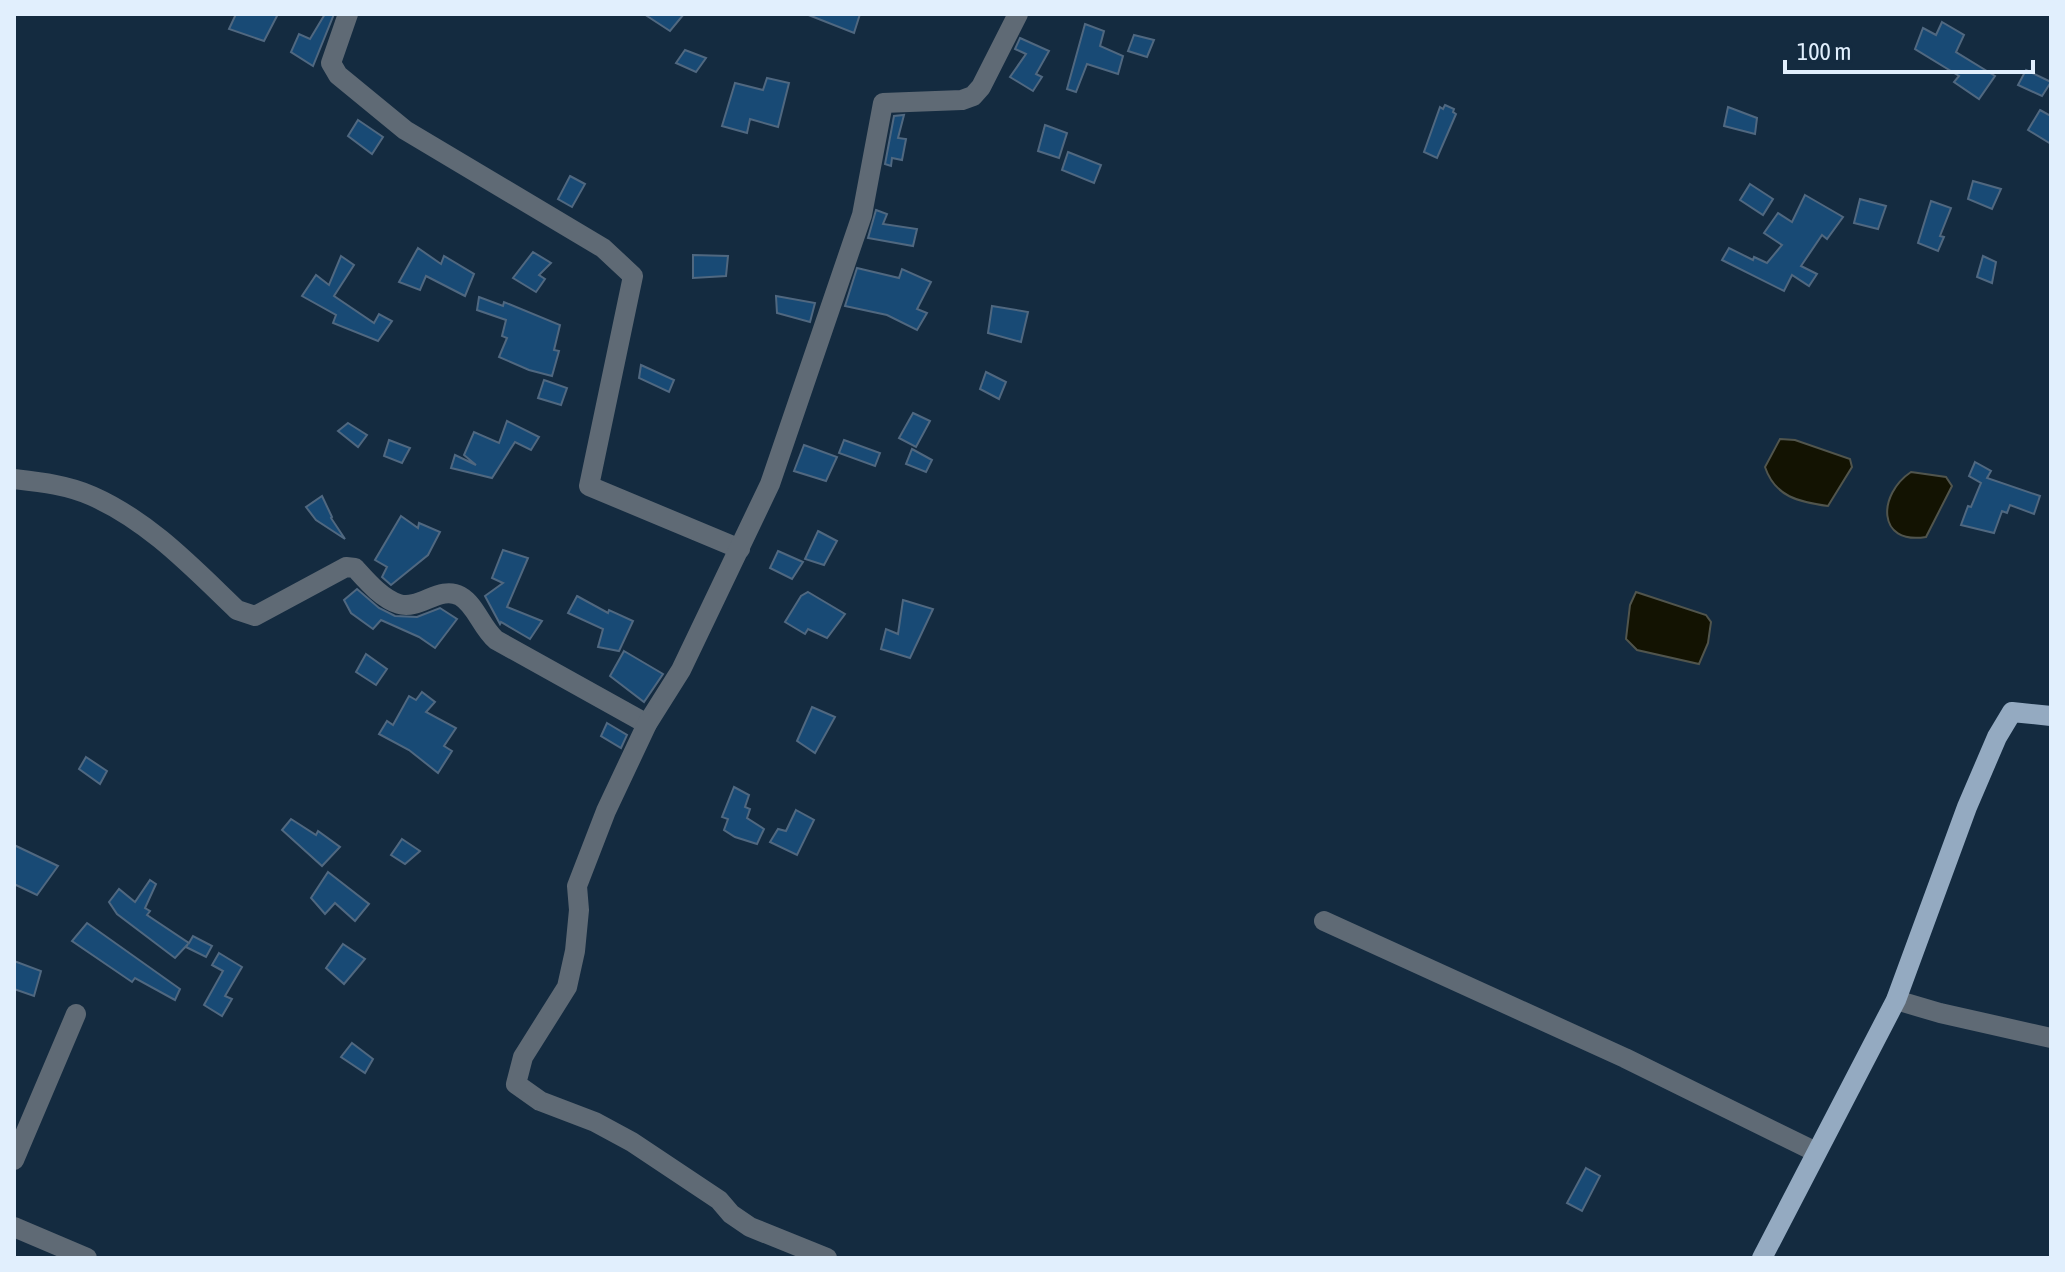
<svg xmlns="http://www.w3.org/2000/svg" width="2065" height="1272" viewBox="0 0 2065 1272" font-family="'Asap Condensed',sans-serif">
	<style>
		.water { fill: #131302; stroke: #51554d; stroke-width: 2 }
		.building { fill: #184a75; stroke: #506880; stroke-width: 2 }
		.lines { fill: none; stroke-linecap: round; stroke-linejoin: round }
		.minor { stroke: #5f6a75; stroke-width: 20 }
		.major { stroke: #94aac1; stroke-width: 20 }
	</style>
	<rect width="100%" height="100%" fill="#142b40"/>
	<g class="water">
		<path d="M1780 439 1795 440 1850 459 1852 467 1828 506C1799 502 1775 497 1765 467Z"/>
		<path d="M1911 472 1946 477 1952 486 1926 537C1876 545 1878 494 1911 472Z"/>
		<path d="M1636 592 1706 615 1711 622 1708 643 1699 664 1637 650 1626 639 1630 605Z"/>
	</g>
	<g class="building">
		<path d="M236 14H278L264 41 229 29Z"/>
		<path d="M325 14H334L313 66 291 52 299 34 310 39Z"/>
		<path d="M644 14H684L670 31Z"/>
		<path d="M806 14H860L854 33Z"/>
		<path d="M1942 22 1964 35 1956 52 1995 76 1979 99 1954 82 1959 76 1915 49 1923 28 1936 35Z"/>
		<path d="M1085 24 1104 31 1100 46 1123 56 1118 74 1087 64 1076 92 1067 89Z"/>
		<path d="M1134 35 1154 40 1147 57 1128 51Z"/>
		<path d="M1020 38 1049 51 1036 74 1042 77 1033 91 1010 77 1026 54 1015 49Z"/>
		<path d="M685 50 706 58 696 72 676 63Z"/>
		<path d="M2026 70 2051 82 2042 96 2018 85Z"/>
		<path d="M767 78 789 83 778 127 750 119 747 133 722 126 735 83 763 90Z"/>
		<path d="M1445 105 1454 109 1453 112 1456 114 1437 158 1424 152 1440 107 1443 109Z"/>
		<path d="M1728 107 1757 118 1755 134 1724 126Z"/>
		<path d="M2040 110 2051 116V144L2028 130Z"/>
		<path d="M904 115 898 138 906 139 902 160 892 158 891 166 885 164 894 116Z"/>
		<path d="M358 120 383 137 372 154 348 136Z"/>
		<path d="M1045 125 1067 133 1059 158 1038 151Z"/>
		<path d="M1068 152 1101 165 1094 183 1062 170Z"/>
		<path d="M570 176 585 184 572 207 558 199Z"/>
		<path d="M1973 181 2001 189 1992 209 1968 199Z"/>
		<path d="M1750 184 1773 199 1763 215 1740 200Z"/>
		<path d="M1805 195 1843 217 1827 239 1822 235 1801 266 1817 274 1809 286 1792 275 1784 291 1722 260 1729 248 1753 260 1754 257 1767 263 1782 245 1764 233 1778 213 1792 222Z"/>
		<path d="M1860 199 1886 206 1878 229 1854 223Z"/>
		<path d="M1931 201 1951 208 1940 236 1944 237 1938 251 1918 243Z"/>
		<path d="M876 210 887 214 883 224 917 229 913 246 868 238Z"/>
		<path d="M418 248 441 264 444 256 474 274 465 296 426 276 420 290 399 282Z"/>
		<path d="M533 252 551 263 539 275 545 279 536 292 513 278Z"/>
		<path d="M693 255 728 256 726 276 693 278Z"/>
		<path d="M341 256 354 265 334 296 374 323 379 314 392 321 378 341 333 323 336 315 302 296 316 275 329 285Z"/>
		<path d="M1983 256 1996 262 1992 283 1977 277Z"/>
		<path d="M857 268 899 278 902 269 931 282 917 309 927 313 917 330 887 315 845 306Z"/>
		<path d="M776 296 815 303 810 322 777 313Z"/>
		<path d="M479 297 503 306 504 302 560 325 554 350 559 351 552 376 529 370 499 357 507 338 502 336 506 320 477 310Z"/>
		<path d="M992 306 1028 312 1021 342 988 333Z"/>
		<path d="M641 365 674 380 669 392 639 378Z"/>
		<path d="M986 372 1006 382 999 399 980 389Z"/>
		<path d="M544 380 567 388 561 405 538 398Z"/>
		<path d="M913 413 930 421 916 447 899 438Z"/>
		<path d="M507 421 539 437 531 450 515 442 492 478 451 468 455 455 476 465 464 455 474 432 499 443Z"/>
		<path d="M348 423 367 435 358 447 338 431Z"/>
		<path d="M389 440 410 448 402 463 384 456Z"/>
		<path d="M844 440 880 453 875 466 839 453Z"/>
		<path d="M804 445 837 457 826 481 794 471Z"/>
		<path d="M912 449 932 460 926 472 906 464Z"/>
		<path d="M1975 462 1991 471 1987 478 2040 496 2034 514 2010 505 2007 513 2002 511 1994 533 1961 525 1968 506 1971 507 1981 483 1969 476Z"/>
		<path d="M322 496 332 517 331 518 345 539 316 520 306 507Z"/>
		<path d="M401 516 418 528 419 523 440 532 428 555 391 585 382 577 387 567 375 560Z"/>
		<path d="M818 531 837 541 824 565 805 559Z"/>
		<path d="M503 550 528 558 507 607 542 621 530 639 501 622 500 624 485 596 503 583 492 578Z"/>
		<path d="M778 551 803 562 792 579 770 568Z"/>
		<path d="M357 589 379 608 395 616 417 617 440 608 457 619 435 648 419 637 381 620 373 629 351 613 344 600Z"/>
		<path d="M808 592 845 614 827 638 808 629 805 634 785 622 801 596Z"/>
		<path d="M577 596 608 613 609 610 633 621 619 651 598 647 603 629 568 613Z"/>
		<path d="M903 600 933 609 910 658 881 649 886 629 898 634Z"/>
		<path d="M624 651 663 674 644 702 610 676Z"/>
		<path d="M366 654 387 669 376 685 356 672Z"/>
		<path d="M422 692 435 702 426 712 456 728 444 746 452 751 438 773 409 750 379 734 387 721 393 725 409 696 416 700Z"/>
		<path d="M812 707 835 717 815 753 797 741Z"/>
		<path d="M607 723 627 735 621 748 601 736Z"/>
		<path d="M86 757 107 771 100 784 79 769Z"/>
		<path d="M734 787 749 795 745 807 750 809 747 818 764 829 757 844 735 837 724 830 728 819 722 817Z"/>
		<path d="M796 810 814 820 797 855 770 842 778 829 786 831Z"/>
		<path d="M291 819 316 835 318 831 340 847 322 866 282 830Z"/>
		<path d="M402 839 420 851 405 864 391 855Z"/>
		<path d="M14 845 58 866 37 895 14 884Z"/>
		<path d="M328 872 369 904 355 921 335 903 325 914 311 898Z"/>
		<path d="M150 880 156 884 145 908 150 911 147 915 189 943 193 936 212 946 206 957 186 947 188 944 175 958 117 914 109 902 119 889 135 902Z"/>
		<path d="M87 923 180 989 175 1000 135 978 132 982 72 941Z"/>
		<path d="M343 944 365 959 344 984 326 968Z"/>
		<path d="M219 953 242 967 225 996 232 999 222 1016 204 1005 223 971 212 965Z"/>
		<path d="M14 961 41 971 34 996 14 989Z"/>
		<path d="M352 1043 373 1059 365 1073 341 1057Z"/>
		<path d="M1586 1168 1600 1176 1582 1211 1567 1203Z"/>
	</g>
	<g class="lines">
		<g class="minor">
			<path d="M348 14 331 63 338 75 405 130 603 248 633 276 589 486 740 549"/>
			<path d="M14 479C40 482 68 485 92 496 149 521 193 568 237 610L255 616 346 567 355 568C366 580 382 599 399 604 420 610 440 585 460 596 476 605 481 627 496 640L647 724"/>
			<path d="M1324 921 1625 1058 1816 1152"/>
			<path d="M1896 1000 1940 1013 2051 1038"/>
			<path d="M14 1160 76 1014"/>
			<path d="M14 1227 87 1258"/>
			<path d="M827 1258 750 1227 731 1214 719 1200 632 1142 595 1122 540 1101 516 1084 523 1057 567 987 575 951 579 910 577 886 606 811 647 724 681 670 770 484 862 215 883 103 962 100 973 96 981 87 1018 14"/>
		</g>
		<path class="major" d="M1762 1258 1896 1000 1967 807 1997 737 2012 712 2051 716"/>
	</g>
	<rect width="2065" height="1272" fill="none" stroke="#e1effd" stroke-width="32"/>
	<path d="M1785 60v12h248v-12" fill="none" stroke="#e1effd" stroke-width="4"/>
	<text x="1797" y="60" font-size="24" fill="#e1effd" stroke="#142b40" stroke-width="6" paint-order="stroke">100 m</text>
</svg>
